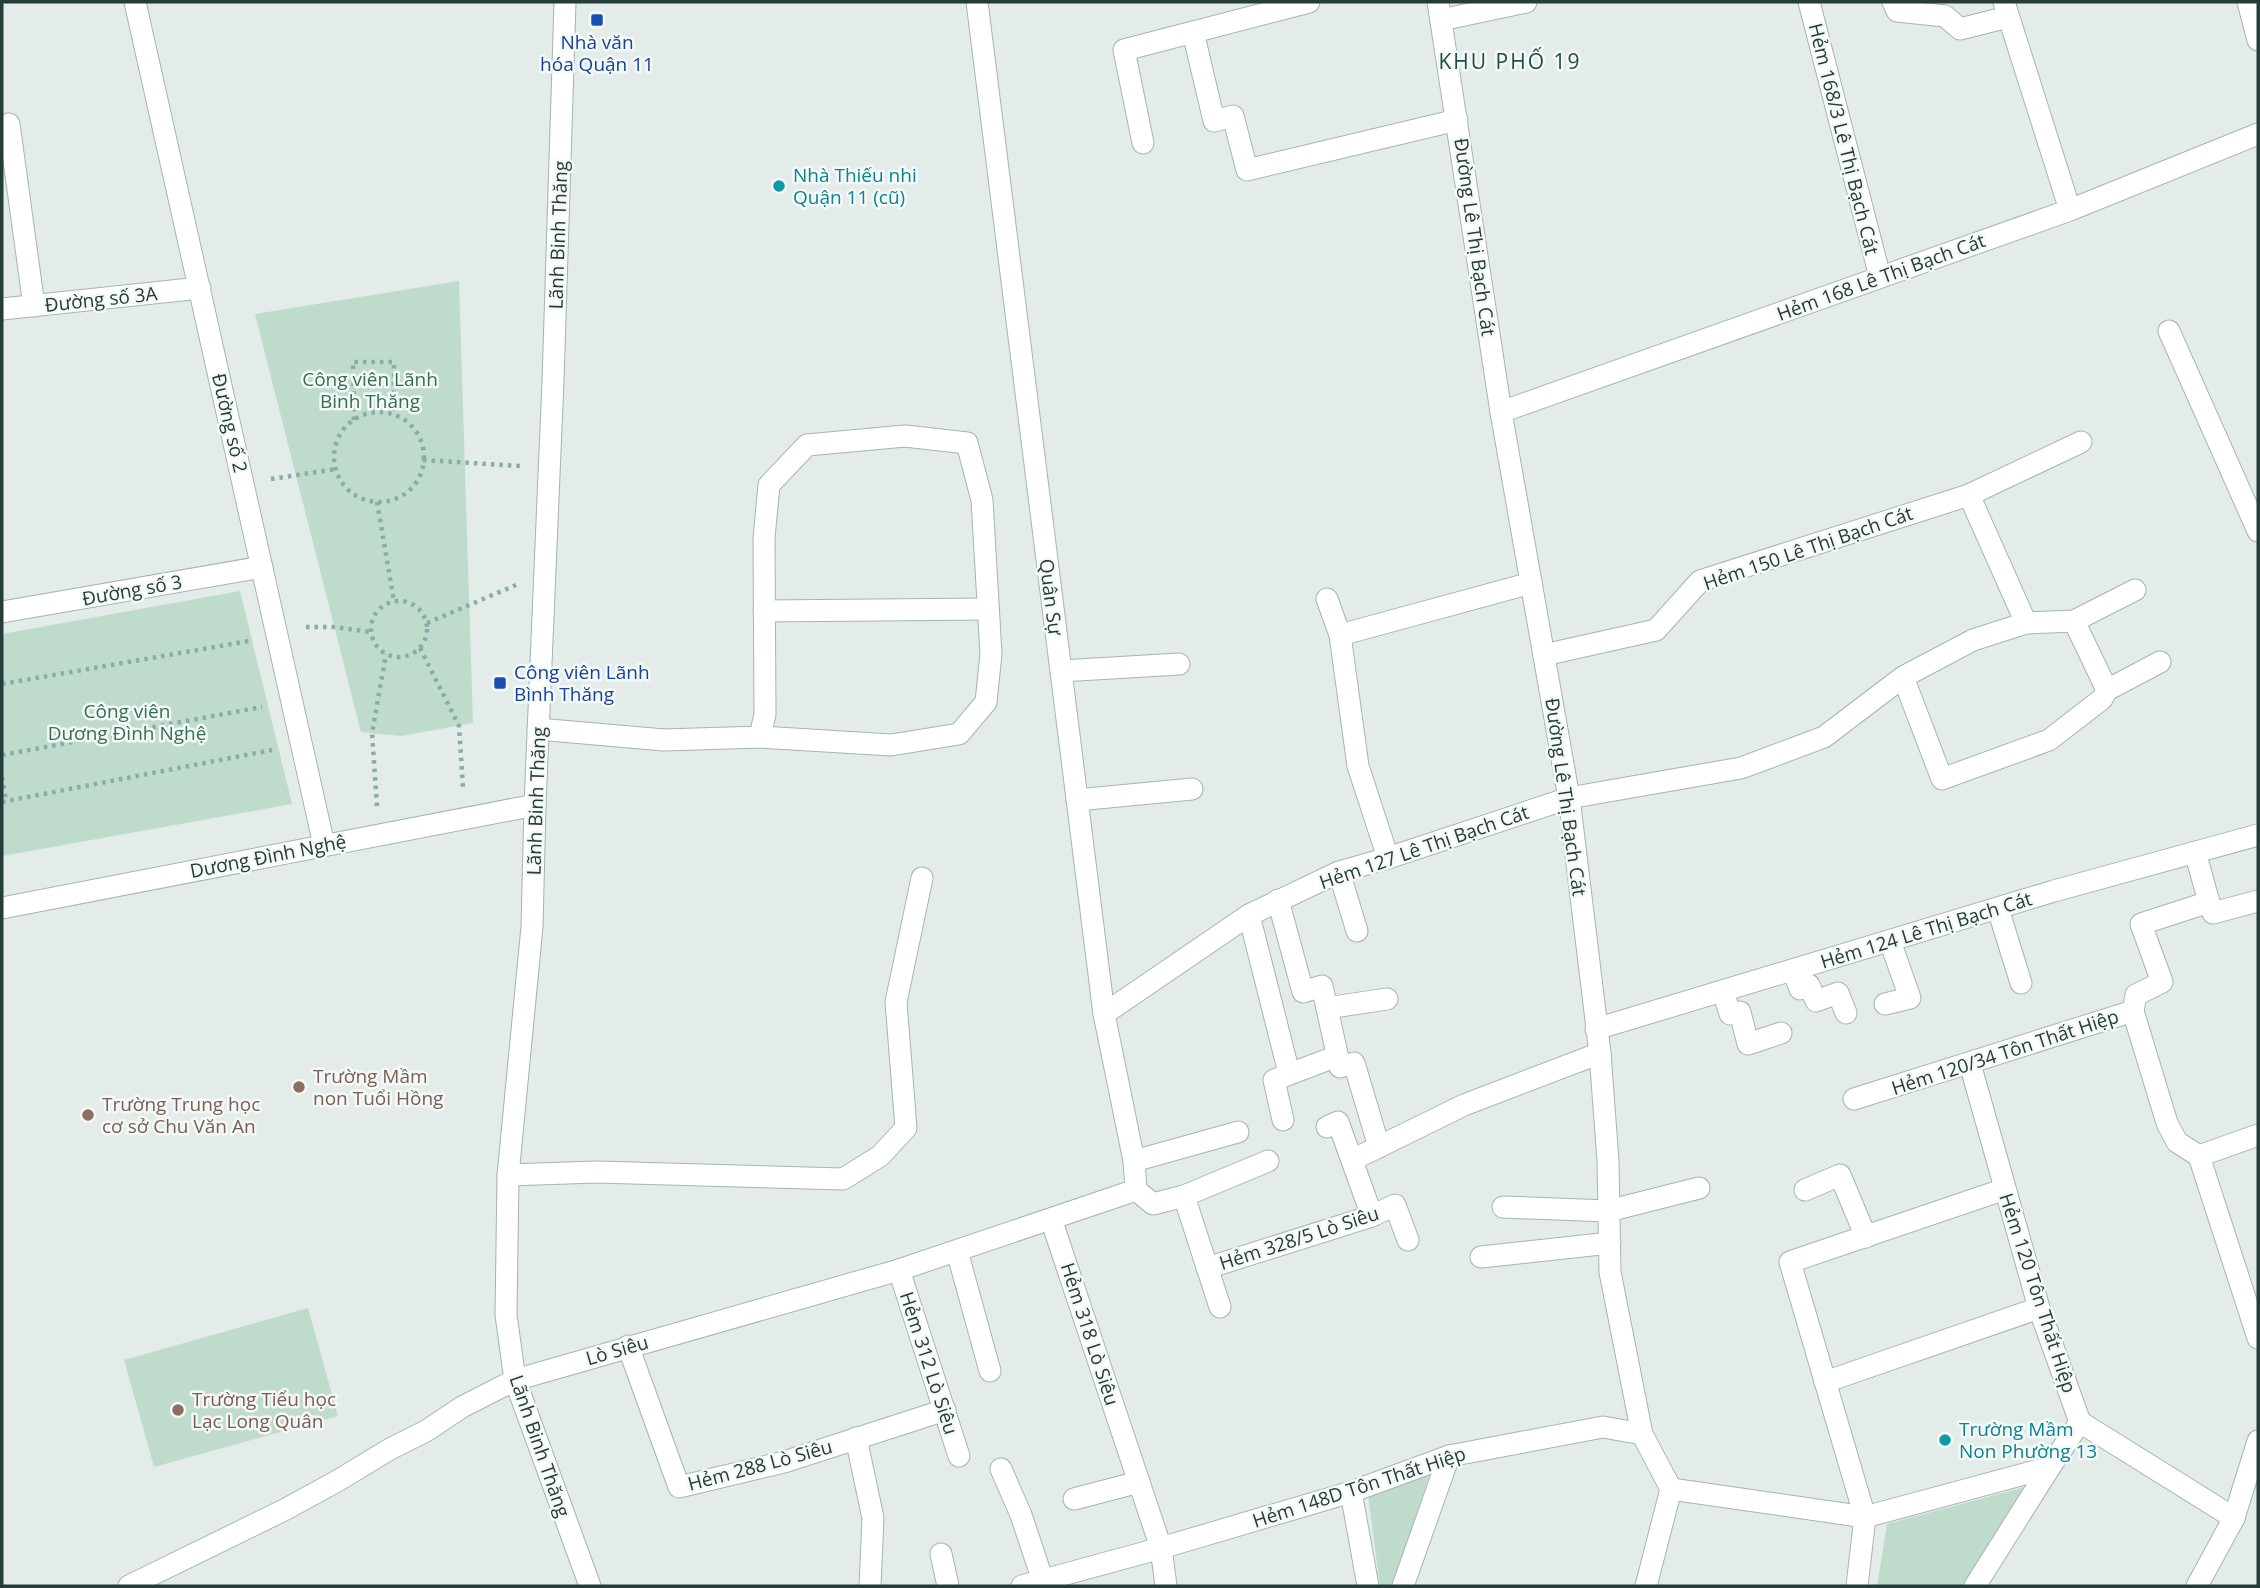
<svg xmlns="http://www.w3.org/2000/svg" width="2260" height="1588" viewBox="0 0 2260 1588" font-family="'Open Sans',sans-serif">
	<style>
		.green { fill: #bfdbcc }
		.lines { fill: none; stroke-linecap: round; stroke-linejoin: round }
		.service-casing { stroke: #a7b4b2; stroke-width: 23 }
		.pedestrian-casing { stroke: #a7b4b2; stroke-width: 23 }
		.minor-casing { stroke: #a7b4b2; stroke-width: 23 }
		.secondary-casing { stroke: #a1b4b0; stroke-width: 23 }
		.path { stroke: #88aca8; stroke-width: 4.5; stroke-dasharray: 3.5 5; stroke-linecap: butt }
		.service { stroke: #fff; stroke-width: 21 }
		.pedestrian { stroke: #fff; stroke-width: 21 }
		.minor { stroke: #fff; stroke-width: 21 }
		.secondary { stroke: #fff; stroke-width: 21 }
		.transit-dot { fill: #1a4fb4; stroke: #f4f9f7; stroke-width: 2.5 }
		.culture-dot { fill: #0f9aa8; stroke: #f4f9f7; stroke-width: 2.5 }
		.education-dot { fill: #8d6e63; stroke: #f4f9f7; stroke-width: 2.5 }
		.labels { text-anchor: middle; stroke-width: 5; stroke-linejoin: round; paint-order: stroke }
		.transit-label { font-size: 19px; fill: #164399; stroke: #f4f9f7 }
		.street-label { font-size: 19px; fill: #253c3a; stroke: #f4f9f7 }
		.culture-label { font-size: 19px; fill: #0d838f; stroke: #f4f9f7; text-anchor: start }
		.park-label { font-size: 19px; fill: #346f55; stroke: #f4f9f7 }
		.education-label { font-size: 19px; fill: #785e54; stroke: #f4f9f7; text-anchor: start }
		.neighbourhood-label { font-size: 21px; letter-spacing: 2px; fill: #234c4a; stroke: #f4f9f7 }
	</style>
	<rect width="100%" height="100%" fill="#e4ecea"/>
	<g class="green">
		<path d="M459 281 473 723 401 736 361 732 255 314Z"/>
		<path d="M240 591 292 804 2 856V634Z"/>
		<path d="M308 1308 338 1416 154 1467 124 1360Z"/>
		<path d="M1434 1461 1393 1586H1380L1366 1480Z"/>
		<path d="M2025 1487 1962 1586H1877L1887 1524Z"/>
	</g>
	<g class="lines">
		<g class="service-casing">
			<g id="service">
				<path d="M1893 2 1897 11 1945 16 1960 29 2008 17"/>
				<path d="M2004 2 2070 210"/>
				<path d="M2248 2 2258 40"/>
				<path d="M9 124 34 306"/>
				<path d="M1501 412 2070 210 2258 134"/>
				<path d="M764 611 988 609"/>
				<path d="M538 729 664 740 760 737 891 745 959 734 986 702 991 654 982 500 967 443 905 436 807 445 769 485 764 538 765 714 760 737"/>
				<path d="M2133 1011 2167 1123 2177 1142 2199 1156 2258 1135"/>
				<path d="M1596 1029 2054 891 2258 835"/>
				<path d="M508 1175 597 1172 843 1179 880 1156 906 1128 896 1002 922 878"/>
			</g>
		</g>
		<g class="pedestrian-casing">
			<g id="pedestrian">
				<path d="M1061 671 1179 664"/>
				<path d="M1077 800 1192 789"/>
			</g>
		</g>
		<g class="minor-casing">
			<g id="minor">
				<path d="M135 2 324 845"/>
				<path d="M977 2 1104 1014 1134 1161 1136 1190"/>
				<path d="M1438 2 1501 412 1569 798 1600 1053 1608 1161 1610 1272 1642 1434 1671 1489 1646 1586"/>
				<path d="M1809 2 1880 277"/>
				<path d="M1441 20 1526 2"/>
				<path d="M1193 32 1214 121 1233 116 1247 170 1457 120"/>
				<path d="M1143 143 1124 50 1309 2"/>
				<path d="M2 309 200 288"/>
				<path d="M2169 331 2258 531"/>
				<path d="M1969 495 2026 623"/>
				<path d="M1327 599 1340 635 1358 766 1388 858"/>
				<path d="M2 612 262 567"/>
				<path d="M2074 621 2107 690 2160 662"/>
				<path d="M1340 635 1531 583"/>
				<path d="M1544 655 1656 630 1700 581 1969 495 2081 442"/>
				<path d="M1903 677 1942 779 2049 740 2102 699 2107 690"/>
				<path d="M2195 852 2209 902"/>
				<path d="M1339 872 1357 931"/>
				<path d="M1278 900 1303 992 1322 986 1340 1067 1354 1063 1379 1147"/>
				<path d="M2 908 535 805"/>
				<path d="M1998 909 2021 983"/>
				<path d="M1249 915 1289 1073"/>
				<path d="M1793 970 1800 989 1809 985 1816 1001 1838 993 1846 1013"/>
				<path d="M1723 991 1730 1014 1740 1012 1748 1044 1781 1033"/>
				<path d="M1885 1004 1910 998 1890 941"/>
				<path d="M1327 1008 1387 999"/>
				<path d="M1104 1014 1249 915 1339 872 1388 858 1569 798 1741 768 1824 737 1903 677 1973 640 2026 623 2074 621 2135 590"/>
				<path d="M1970 1064 2039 1308 2080 1422"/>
				<path d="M1854 1099 2133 1011 2136 995 2162 982 2141 924 2209 902 2213 913 2258 901"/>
				<path d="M1283 1120 1274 1080 1337 1056"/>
				<path d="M1327 1127 1338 1122 1372 1216"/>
				<path d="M2199 1156 2258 1338"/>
				<path d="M1352 1160 1464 1105 1600 1053"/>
				<path d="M1134 1161 1238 1132"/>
				<path d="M1136 1190 1153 1204 1184 1196 1220 1307"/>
				<path d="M1805 1190 1840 1175 1866 1237"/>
				<path d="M1184 1196 1268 1161"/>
				<path d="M1503 1207 1608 1211 1699 1188"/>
				<path d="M1051 1219 1161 1548 1166 1586"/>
				<path d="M957 1251 990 1371"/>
				<path d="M1481 1257 1610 1243"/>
				<path d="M1207 1268 1372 1216 1395 1205 1408 1240"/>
				<path d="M899 1270 959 1456"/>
				<path d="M628 1346 679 1487 784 1462 945 1410"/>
				<path d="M1825 1382 2039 1308"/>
				<path d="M2080 1422 2234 1518"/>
				<path d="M856 1438 873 1518 870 1586"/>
				<path d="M1001 1469 1021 1515 1043 1581"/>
				<path d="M1671 1489 1865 1517 2050 1467 2080 1422"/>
				<path d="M1351 1492 1368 1586"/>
				<path d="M1074 1499 1139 1482"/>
				<path d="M941 1554 948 1586"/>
				<path d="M129 1586 286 1509 339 1480 390 1449 426 1431 462 1407 515 1380 899 1270 1136 1190"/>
				<path d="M1022 1586 1161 1548 1351 1492 1449 1456 1603 1427 1642 1434"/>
				<path d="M1403 1586 1449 1456"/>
				<path d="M1857 1586 1865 1517 1790 1262 2005 1189"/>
				<path d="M1975 1586 2050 1467"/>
				<path d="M2197 1586 2234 1518 2258 1441"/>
			</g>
		</g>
		<g class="secondary-casing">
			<path id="secondary" d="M565 2 553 381 535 805 532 927 508 1175 506 1315 515 1380 590 1586"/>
		</g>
		<g class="path">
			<circle cx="379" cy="457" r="45"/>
			<path d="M354 420 353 362H394V415"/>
			<path d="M423 460 520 466"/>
			<path d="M271 479 336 469"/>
			<path d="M377 502 394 601"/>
			<circle cx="399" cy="629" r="28"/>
			<path d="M427 623 516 585"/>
			<path d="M306 627H334L371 632"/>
			<path d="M420 648 459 726 463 788"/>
			<path d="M2 684 249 641"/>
			<path d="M2 755 262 707"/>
			<path d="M2 777 6 801"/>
			<path d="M2 802 272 750"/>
			<path d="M377 806 372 733 386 654"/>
		</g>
		<use href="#service" class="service"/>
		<use href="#pedestrian" class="pedestrian"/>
		<use href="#minor" class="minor"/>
		<use href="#secondary" class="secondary"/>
	</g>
	<g class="transit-dot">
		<rect x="590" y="13" width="14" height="14" rx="3.5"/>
		<rect x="493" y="676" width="14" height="14" rx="3.5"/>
	</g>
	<g class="culture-dot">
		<circle cx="779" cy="186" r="7"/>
		<circle cx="1945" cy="1440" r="7"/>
	</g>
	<g class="education-dot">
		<circle cx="299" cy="1087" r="7"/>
		<circle cx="88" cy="1115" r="7"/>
		<circle cx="178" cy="1410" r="7"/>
	</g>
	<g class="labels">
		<g class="transit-label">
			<text x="597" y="49">Nhà văn<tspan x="597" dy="22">hóa Quận 11</tspan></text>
			<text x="514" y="679" text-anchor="start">Công viên Lãnh<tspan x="514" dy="22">Bình Thăng</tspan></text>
		</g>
		<g class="street-label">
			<text transform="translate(1844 139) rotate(76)" y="7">Hẻm 168/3 Lê Thị Bạch Cát</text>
			<text transform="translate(558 235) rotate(-88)" y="7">Lãnh Binh Thăng</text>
			<text transform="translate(1475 237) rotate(82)" y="7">Đường Lê Thị Bạch Cát</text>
			<text transform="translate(1881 277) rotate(-20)" y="7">Hẻm 168 Lê Thị Bạch Cát</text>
			<text transform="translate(101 299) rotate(-6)" y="7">Đường số 3A</text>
			<text transform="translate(230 423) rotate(77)" y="7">Đường số 2</text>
			<text transform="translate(1808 548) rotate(-19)" y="7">Hẻm 150 Lê Thị Bạch Cát</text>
			<text transform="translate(132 590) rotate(-10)" y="7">Đường số 3</text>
			<text transform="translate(1051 597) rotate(83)" y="7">Quân Sự</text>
			<text transform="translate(1566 797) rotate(82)" y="7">Đường Lê Thị Bạch Cát</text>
			<text transform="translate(536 801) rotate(-88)" y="7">Lãnh Binh Thăng</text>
			<text transform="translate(1424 847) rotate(-19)" y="7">Hẻm 127 Lê Thị Bạch Cát</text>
			<text transform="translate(268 856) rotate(-11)" y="7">Dương Đình Nghệ</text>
			<text transform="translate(1926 930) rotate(-17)" y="7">Hẻm 124 Lê Thị Bạch Cát</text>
			<text transform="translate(2005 1052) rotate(-18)" y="7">Hẻm 120/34 Tôn Thất Hiệp</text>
			<text transform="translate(1299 1238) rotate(-18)" y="7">Hẻm 328/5 Lò Siêu</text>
			<text transform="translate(2038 1293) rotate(72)" y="7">Hẻm 120 Tôn Thất Hiệp</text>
			<text transform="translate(1090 1334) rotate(72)" y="7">Hẻm 318 Lò Siêu</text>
			<text transform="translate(617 1350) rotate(-16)" y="7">Lò Siêu</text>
			<text transform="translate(929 1363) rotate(72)" y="7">Hẻm 312 Lò Siêu</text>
			<text transform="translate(540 1446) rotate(71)" y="7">Lãnh Binh Thăng</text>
			<text transform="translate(760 1465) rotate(-15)" y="7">Hẻm 288 Lò Siêu</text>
			<text transform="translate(1359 1487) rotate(-18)" y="7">Hẻm 148D Tôn Thất Hiệp</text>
		</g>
		<g class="culture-label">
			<text x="793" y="182">Nhà Thiếu nhi<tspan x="793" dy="22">Quận 11 (cũ)</tspan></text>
			<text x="1959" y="1436">Trường Mầm<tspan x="1959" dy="22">Non Phường 13</tspan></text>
		</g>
		<g class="park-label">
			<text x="370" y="386">Công viên Lãnh<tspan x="370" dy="22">Binh Thăng</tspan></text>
			<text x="127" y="718">Công viên<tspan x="127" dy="22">Dương Đình Nghệ</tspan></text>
		</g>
		<g class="education-label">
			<text x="313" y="1083">Trường Mầm<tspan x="313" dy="22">non Tuổi Hồng</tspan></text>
			<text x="102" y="1111">Trường Trung học<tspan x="102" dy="22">cơ sở Chu Văn An</tspan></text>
			<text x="192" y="1406">Trường Tiểu học<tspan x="192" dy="22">Lạc Long Quân</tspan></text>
		</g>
		<g class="neighbourhood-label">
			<text x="1510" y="69">KHU PHỐ 19</text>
		</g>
	</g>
	<rect width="2260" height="1588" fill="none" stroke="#253c3a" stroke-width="7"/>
</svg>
